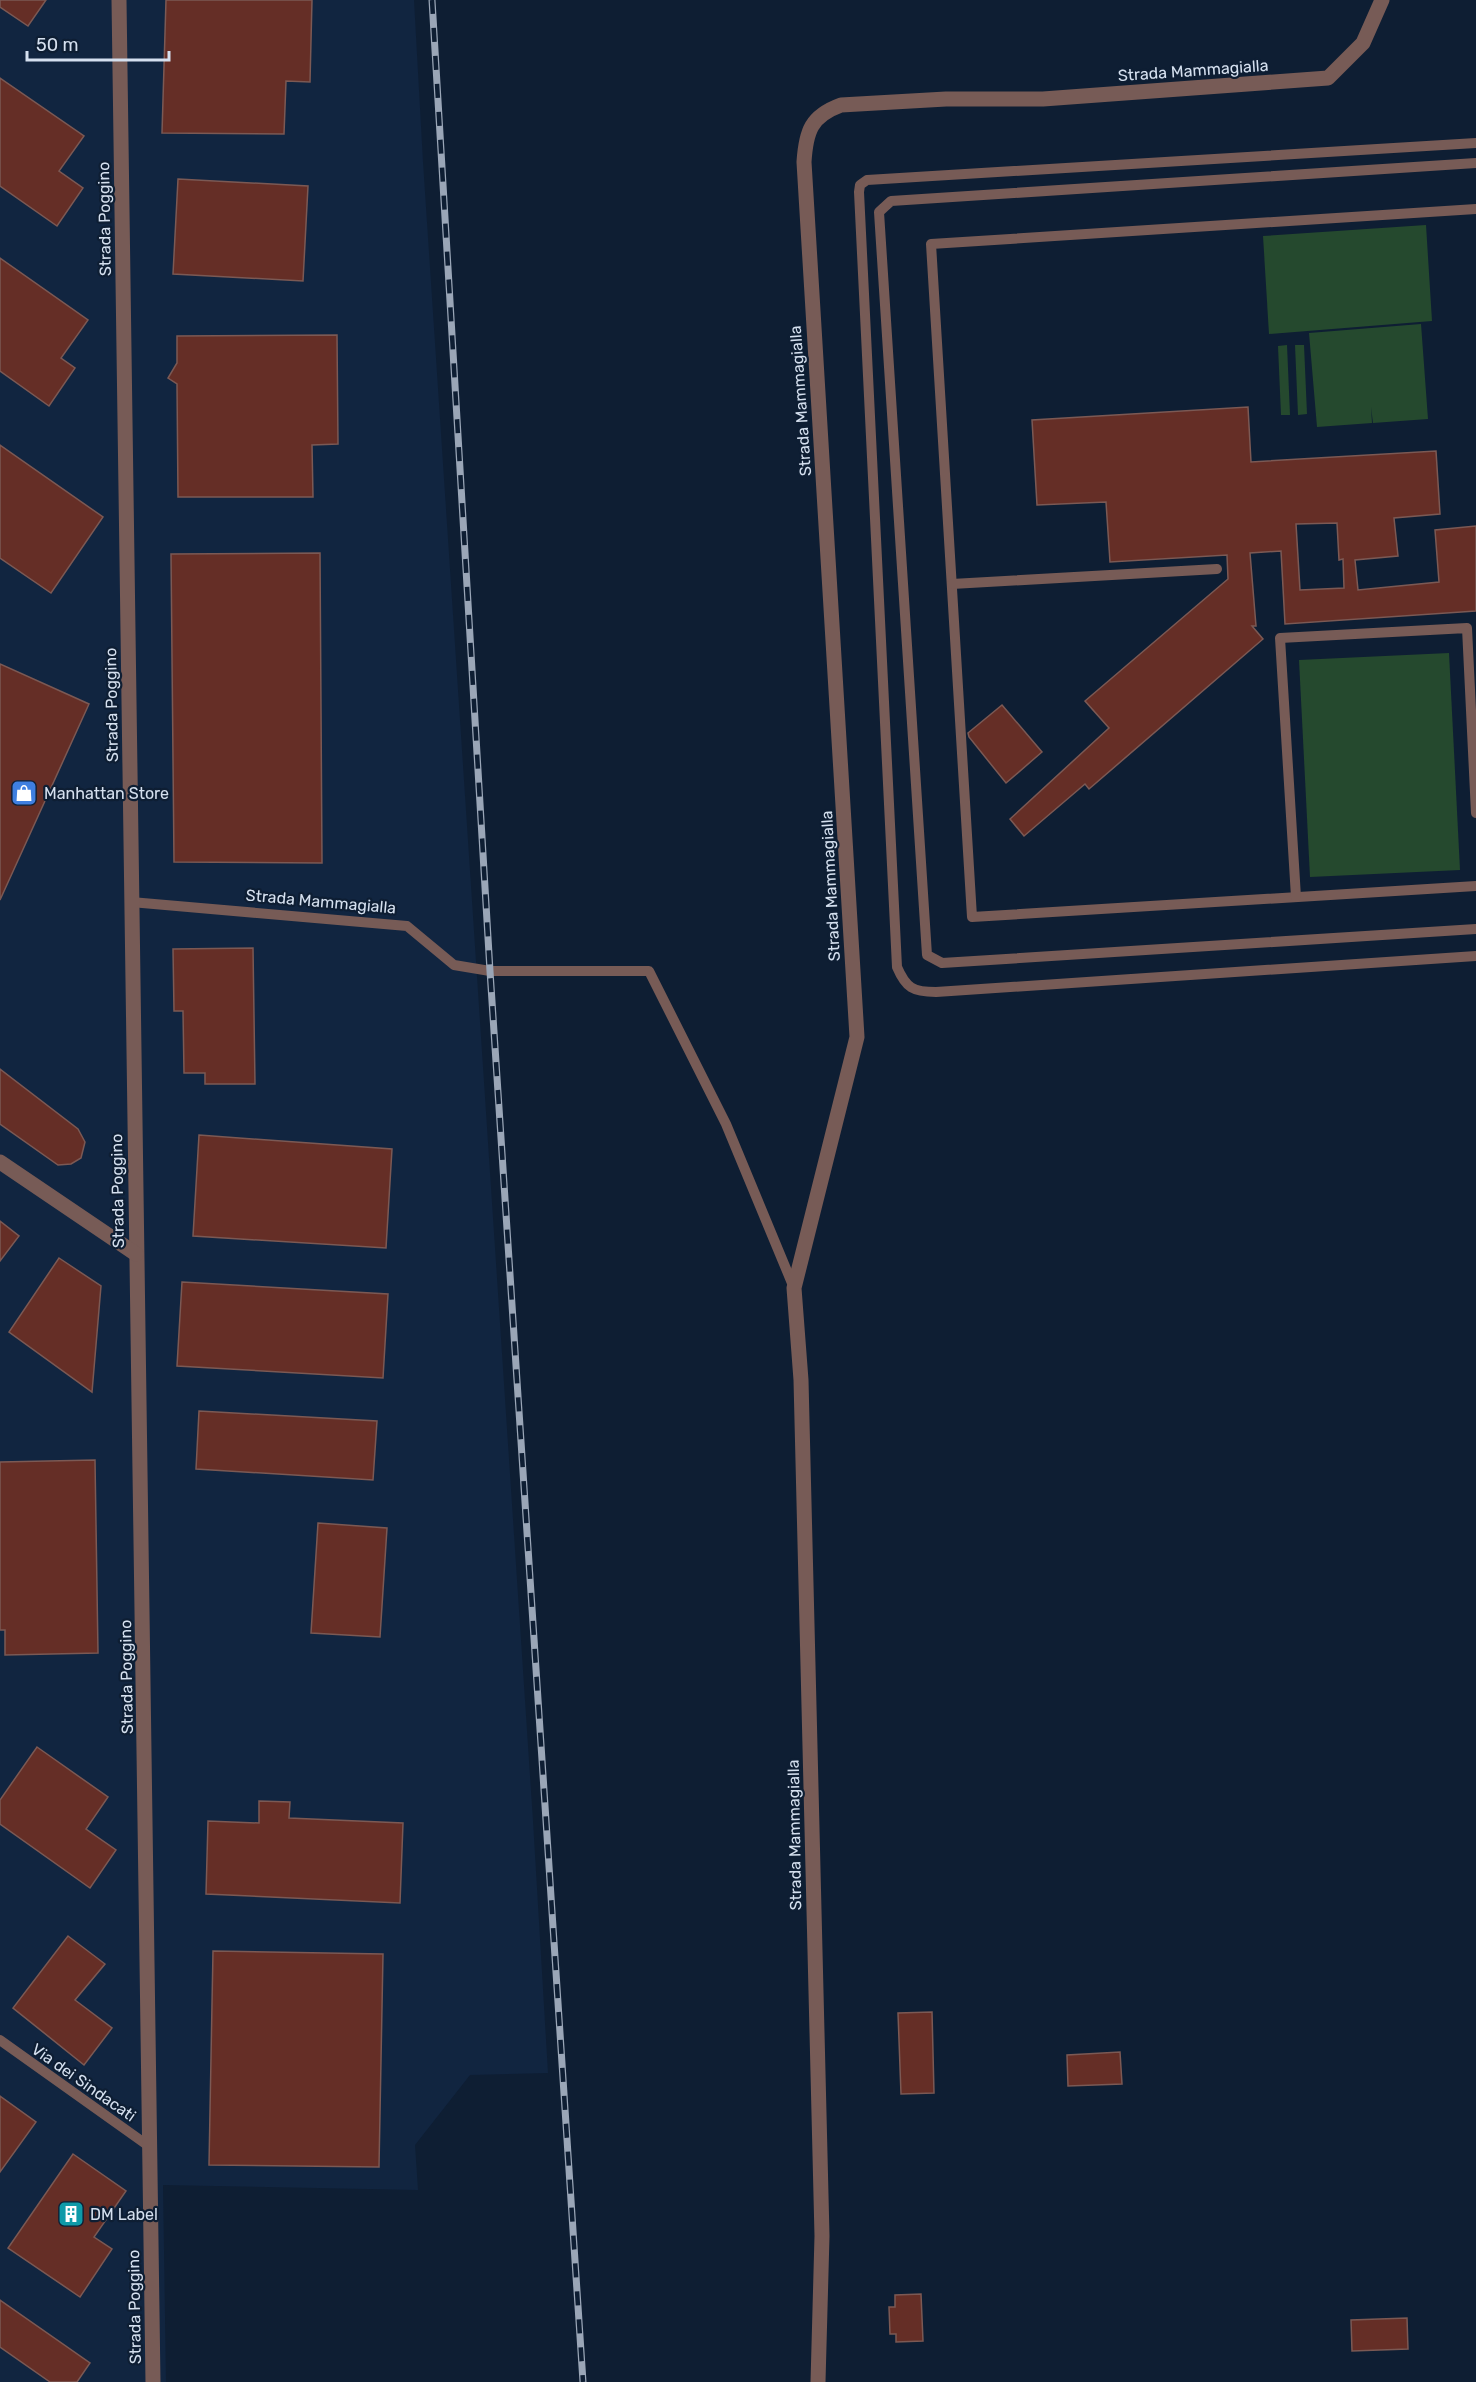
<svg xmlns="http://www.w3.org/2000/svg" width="1476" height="2382" viewBox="0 0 1476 2382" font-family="Rubik,sans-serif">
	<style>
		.built { fill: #112540 }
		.green { fill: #25492e }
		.building { fill: #652e26; stroke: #7b5954; stroke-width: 1.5; fill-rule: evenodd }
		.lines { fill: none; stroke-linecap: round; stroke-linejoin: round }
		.service { stroke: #775b56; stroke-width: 10 }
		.minor { stroke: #775b56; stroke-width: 15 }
		.rail-casing { stroke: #9aa6b7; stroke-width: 7 }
		.rail { stroke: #0e1e33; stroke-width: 4.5; stroke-dasharray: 14; stroke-linecap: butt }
		.labels { text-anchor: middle; stroke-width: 4.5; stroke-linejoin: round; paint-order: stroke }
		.street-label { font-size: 16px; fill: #d5e0ef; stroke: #0e1e33 }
		.poi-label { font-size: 16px; fill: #d5e0ef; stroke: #0e1e33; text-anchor: start }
	</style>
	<rect width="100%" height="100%" fill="#0e1e33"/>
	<path class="built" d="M0 0H414L423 162 533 1821 548 2073 470 2075 415 2145 418 2190 163 2185 166 2382H0Z"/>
	<g class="green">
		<path d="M1426 225 1432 321 1269 334 1263 236Z"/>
		<path d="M1421 324 1428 419 1373 423 1371 407 1372 423 1317 427 1309 333Z"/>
		<path d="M1287 345 1290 415H1281L1278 346Z"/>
		<path d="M1295 345H1304L1307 414 1298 415Z"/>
		<path d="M1449 653 1460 870 1310 877 1299 660Z"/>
	</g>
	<g class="building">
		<path d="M0 0H46L28 26 0 7Z"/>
		<path d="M166 0H312L310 82 286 81 284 134 162 133Z"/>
		<path d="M0 78 84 136 59 171 83 188 57 226 0 186Z"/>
		<path d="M178 179 308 186 303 281 173 274Z"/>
		<path d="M0 258 88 320 61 358 75 368 49 406 0 371Z"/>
		<path d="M337 335 338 444 312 445 313 497H178L177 384 168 378 177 363V336Z"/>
		<path d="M1248 407 1251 462 1436 451 1440 514 1394 518 1398 556 1355 560 1358 590 1439 582 1435 530 1476 526V611L1285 624 1281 551 1250 553 1256 626H1252L1263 639 1089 789 1085 784 1024 836 1010 819 1109 728 1085 701 1228 579 1227 555 1110 562 1106 502 1037 505 1032 420ZM1337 523 1339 560 1343 559 1344 588 1300 590 1296 524Z"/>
		<path d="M0 445 103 517 51 593 0 558Z"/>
		<path d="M320 553 322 863 174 862 171 554Z"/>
		<path d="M0 664 89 704 0 900Z"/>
		<path d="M1002 705 1042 752 1006 783 969 737 968 733Z"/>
		<path d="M253 948 255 1084H205V1073H184L183 1011H174L173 949Z"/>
		<path d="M0 1069 78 1129 85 1142 81 1158 71 1164 58 1165 0 1124Z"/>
		<path d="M199 1135 392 1149 386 1248 193 1236Z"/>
		<path d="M0 1221 19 1236 0 1261Z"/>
		<path d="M59 1258 101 1286 92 1392 9 1332Z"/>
		<path d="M182 1282 388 1294 383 1378 177 1366Z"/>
		<path d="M199 1411 377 1421 373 1480 196 1469Z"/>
		<path d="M95 1460 98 1653 5 1655V1630H0V1462Z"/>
		<path d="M318 1523 387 1528 380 1637 311 1633Z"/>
		<path d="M37 1747 108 1797 86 1829 116 1850 90 1888 0 1824V1800Z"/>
		<path d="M259 1801 290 1802 289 1818 403 1823 400 1903 206 1894 208 1821 259 1823Z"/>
		<path d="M68 1936 105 1964 75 2000 112 2028 84 2065 13 2008Z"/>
		<path d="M213 1951 383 1954 379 2167 209 2165Z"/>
		<path d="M932 2012 934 2093 901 2094 898 2013Z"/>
		<path d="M1120 2052 1122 2084 1068 2086 1067 2055Z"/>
		<path d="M0 2096 36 2122 0 2172Z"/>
		<path d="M73 2154 126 2191 94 2237 112 2249 80 2297 8 2248Z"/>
		<path d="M921 2294 923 2341 896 2342V2334H890L889 2307H895V2295Z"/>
		<path d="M0 2300 90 2363 77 2382H50L0 2347Z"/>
		<path d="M1407 2318 1408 2349 1352 2351 1351 2320Z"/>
	</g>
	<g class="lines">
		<g class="service">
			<path d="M1476 143 867 180 860 185 859 192 897 967C906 988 913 992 936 992L1476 956"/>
			<path d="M1476 163 891 201 879 212 927 955 942 963 1476 929"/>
			<path d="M1476 209 931 244 972 917 1476 886"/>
			<path d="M952 584 1217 569"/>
			<path d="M1296 897 1280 638 1467 628 1476 813"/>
			<path d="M131 902 407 926 454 965 490 971H649L726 1124 794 1288"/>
			<path d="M0 2040 150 2147"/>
		</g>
		<g class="minor">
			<path d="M119 0 153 2382"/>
			<path d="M0 1162 136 1254"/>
			<path d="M818 2382 822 2236 801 1380 794 1288 857 1037 804 162C806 131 811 116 841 105L946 99H1043L1328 78 1363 43 1382 0"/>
		</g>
		<g class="rail-casing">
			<path id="rail" d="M432 0 490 971 583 2382"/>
		</g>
		<use href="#rail" class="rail"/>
	</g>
	<defs>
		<g id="shop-square" transform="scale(1.35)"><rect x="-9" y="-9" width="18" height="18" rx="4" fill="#3f7fe0" stroke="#0e1e33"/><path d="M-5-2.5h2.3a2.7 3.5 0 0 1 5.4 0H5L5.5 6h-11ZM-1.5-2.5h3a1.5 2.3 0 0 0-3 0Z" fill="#fff"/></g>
		<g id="building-square" transform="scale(1.35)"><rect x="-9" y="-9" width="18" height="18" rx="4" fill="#0f9aa8" stroke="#0e1e33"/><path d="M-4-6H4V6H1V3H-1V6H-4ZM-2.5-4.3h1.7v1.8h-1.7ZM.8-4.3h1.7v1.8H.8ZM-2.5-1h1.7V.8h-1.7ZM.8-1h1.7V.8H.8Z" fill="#fff"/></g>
	</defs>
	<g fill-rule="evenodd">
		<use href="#shop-square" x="24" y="793"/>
		<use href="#building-square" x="71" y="2214"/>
	</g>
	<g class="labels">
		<g class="street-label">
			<text transform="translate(1193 70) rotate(-4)" y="6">Strada Mammagialla</text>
			<text transform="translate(104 219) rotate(-91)" y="6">Strada Poggino</text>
			<text transform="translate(800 401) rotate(-94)" y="6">Strada Mammagialla</text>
			<text transform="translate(111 705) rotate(-91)" y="6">Strada Poggino</text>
			<text transform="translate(830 886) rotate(-93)" y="6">Strada Mammagialla</text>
			<text transform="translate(321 901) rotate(5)" y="6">Strada Mammagialla</text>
			<text transform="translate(117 1191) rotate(-91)" y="6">Strada Poggino</text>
			<text transform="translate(126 1677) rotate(-91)" y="6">Strada Poggino</text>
			<text transform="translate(794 1835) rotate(-91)" y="6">Strada Mammagialla</text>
			<text transform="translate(84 2082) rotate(35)" y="6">Via dei Sindacati</text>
			<text transform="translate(134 2307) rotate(-91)" y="6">Strada Poggino</text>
		</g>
		<g class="poi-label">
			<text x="44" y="799">Manhattan Store</text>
			<text x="90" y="2220">DM Label</text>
		</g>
	</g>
	<path d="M27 51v9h142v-9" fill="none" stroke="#d5e0ef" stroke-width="3"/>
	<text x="36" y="51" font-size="18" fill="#d5e0ef" stroke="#0e1e33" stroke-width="4.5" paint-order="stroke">50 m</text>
</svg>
